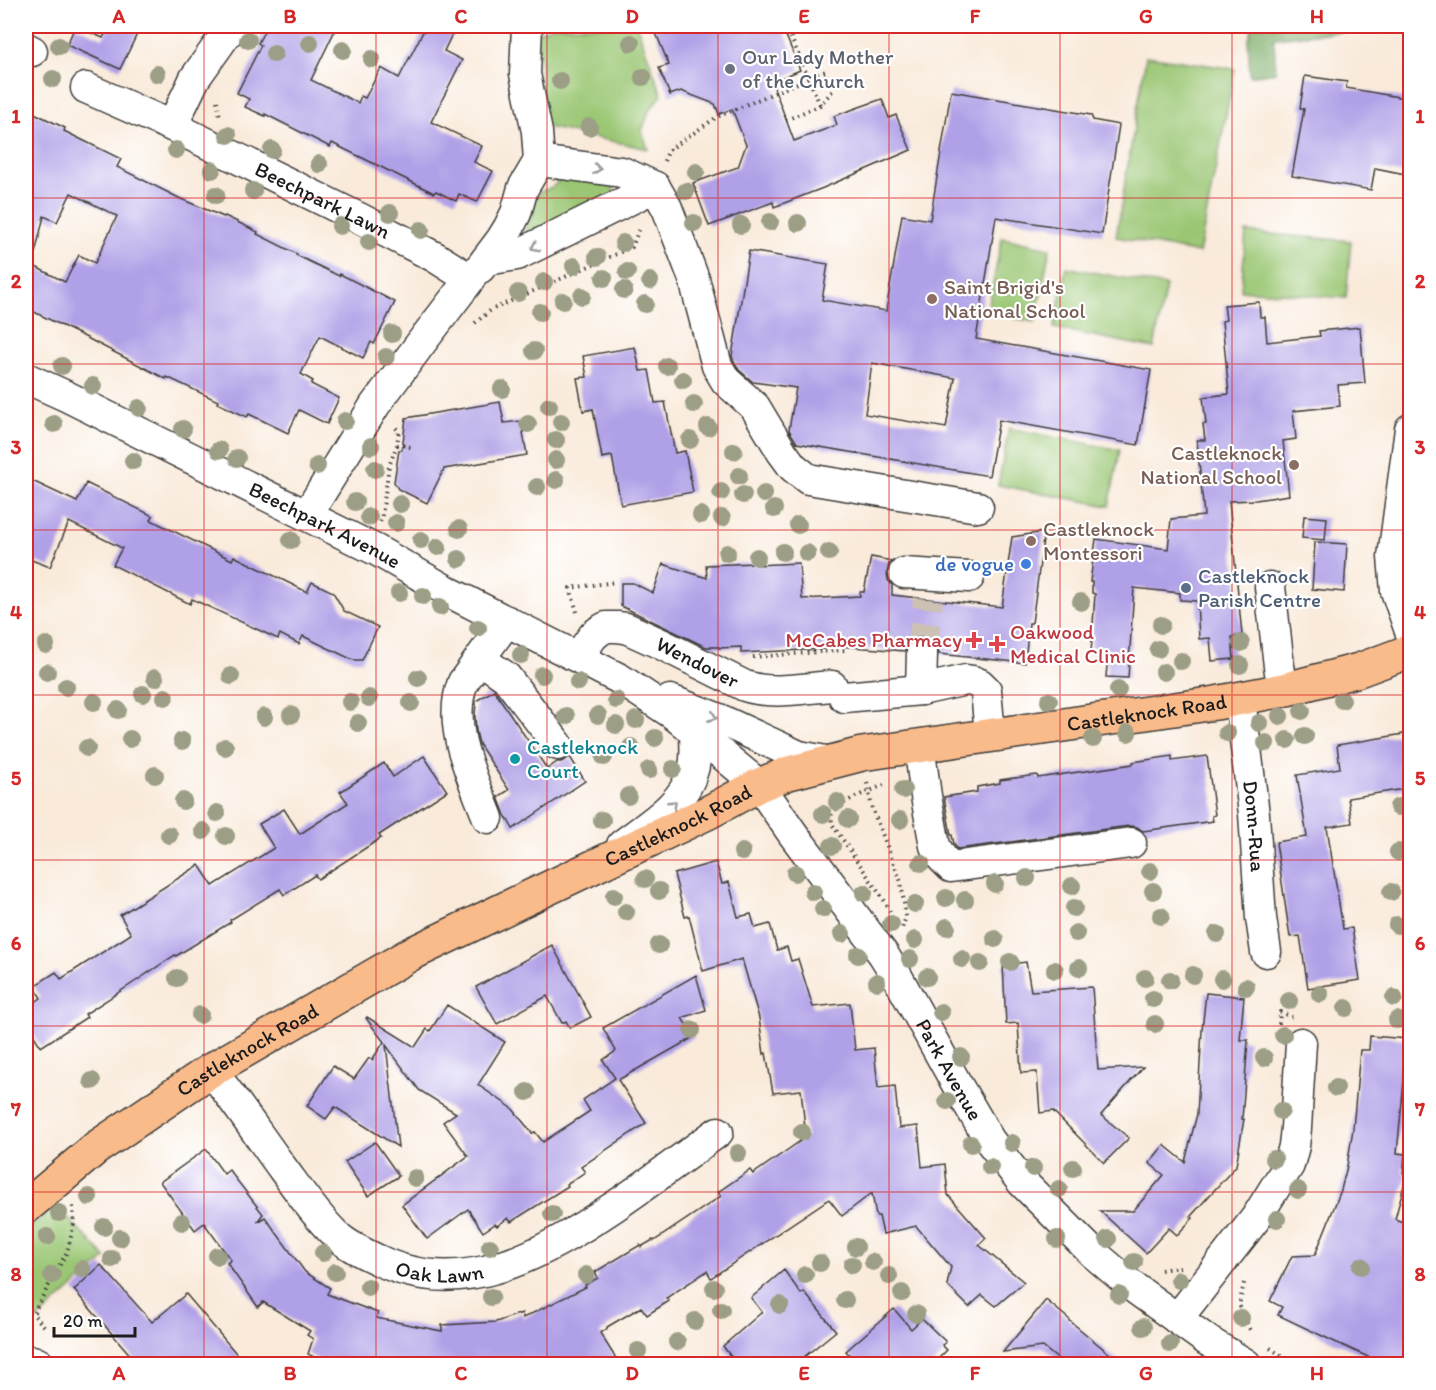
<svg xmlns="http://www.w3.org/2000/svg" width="1436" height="1390" viewBox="0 0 1436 1390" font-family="Itim,sans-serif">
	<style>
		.green { fill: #9bc775; stroke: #5c7248; stroke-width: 1.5 }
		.forest { fill: #7cac66; stroke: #4c6441; stroke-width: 1.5 }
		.building { fill: #b0a0e7; fill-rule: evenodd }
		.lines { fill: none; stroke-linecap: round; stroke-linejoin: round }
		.minor-tunnel { stroke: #cdc1b4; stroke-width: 30; stroke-dasharray: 30 15; stroke-linecap: butt }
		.minor-casing { stroke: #3d3b38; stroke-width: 33 }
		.major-casing { stroke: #3d3b38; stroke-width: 36 }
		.path { stroke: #3d3b38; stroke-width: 4; stroke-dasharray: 1.5 4.5; stroke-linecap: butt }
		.minor { stroke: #fff; stroke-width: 30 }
		.major { stroke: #fabb8b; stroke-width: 33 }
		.tree { fill: #9c9e85 }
		.oneway { stroke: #999 }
		.grid { fill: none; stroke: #d62828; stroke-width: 1.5; stroke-opacity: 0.55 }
		.worship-dot { fill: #6b7280; stroke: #fff; stroke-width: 2 }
		.education-dot { fill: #8d6e63; stroke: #fff; stroke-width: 2 }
		.shop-dot { fill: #3f7fe0; stroke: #fff; stroke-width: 2 }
		.service-dot { fill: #5c6f8a; stroke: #fff; stroke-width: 2 }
		.health-dot { fill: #e0444e; stroke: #fff; stroke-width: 2 }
		.culture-dot { fill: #0f9aa8; stroke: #fff; stroke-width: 2 }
		.labels { text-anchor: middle; stroke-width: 4.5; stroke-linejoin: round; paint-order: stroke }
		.worship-label { font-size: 21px; fill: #5b616d; stroke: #fff; text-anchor: start }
		.street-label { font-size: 21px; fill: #1c1c1c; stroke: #fff }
		.education-label { font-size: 21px; fill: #785e54; stroke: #fff; text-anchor: start }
		.shop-label { font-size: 21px; fill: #366cbe; stroke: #fff; text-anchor: end }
		.service-label { font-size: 21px; fill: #4e5e75; stroke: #fff; text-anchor: start }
		.health-label { font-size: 21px; fill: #be3a42; stroke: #fff; text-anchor: start }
		.culture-label { font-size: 21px; fill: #0d838f; stroke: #fff; text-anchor: start }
		.neatline { fill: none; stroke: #d62828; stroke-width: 2 }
		.grid-label { font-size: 20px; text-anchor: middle; font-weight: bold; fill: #d62828 }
	</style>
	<rect width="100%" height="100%" fill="#fff"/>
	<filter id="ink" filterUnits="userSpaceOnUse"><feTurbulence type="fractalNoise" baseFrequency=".0167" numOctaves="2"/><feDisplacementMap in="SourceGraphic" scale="12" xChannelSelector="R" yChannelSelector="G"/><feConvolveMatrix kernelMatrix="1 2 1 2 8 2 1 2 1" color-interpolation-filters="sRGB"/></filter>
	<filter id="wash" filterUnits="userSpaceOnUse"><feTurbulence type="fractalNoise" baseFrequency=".008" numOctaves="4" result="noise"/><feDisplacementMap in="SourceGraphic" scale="24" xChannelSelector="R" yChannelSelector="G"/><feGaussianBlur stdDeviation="1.35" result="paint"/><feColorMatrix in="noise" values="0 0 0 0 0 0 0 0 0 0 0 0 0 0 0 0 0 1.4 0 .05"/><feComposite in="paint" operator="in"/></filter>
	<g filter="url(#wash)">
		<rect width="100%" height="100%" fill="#f9eada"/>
		<g class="green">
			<path d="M554 26H637L662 95 649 111 642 131 648 149 542 126 541 64 536 33Z"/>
			<path d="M1146 56 1235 69 1199 253 1116 237Z"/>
			<path d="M562 178 614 181V189L612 197 521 243 536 197 542 191 551 188Z"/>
			<path d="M1246 232 1351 241 1346 298 1241 290Z"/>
			<path d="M1002 238 1050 248 1035 322 987 313Z"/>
			<path d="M1066 267 1166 286 1154 348 1054 328Z"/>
			<path d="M1009 428 1120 450 1109 506 998 485Z"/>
			<path d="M55 1204 106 1258 26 1329V1231Z"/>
		</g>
		<path class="forest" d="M1253 26H1392L1358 30 1274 38 1276 72 1250 76 1248 41Z"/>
		<g id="blocks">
			<g class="building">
				<path d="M75 26 103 38 109 26H141L120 69 67 45Z"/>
				<path d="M267 26H337L311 80 358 103 361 96 365 98 381 68 399 78 426 26H456L444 51 462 60 431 122 482 146 474 162 493 171 477 202 459 194 456 201 436 191 434 193 332 143 330 147 265 114V116L245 107 249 99 237 93 261 45 258 43Z"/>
				<path d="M653 26H782L800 70 772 82 794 141 837 125 834 116 882 99 889 118 896 115 911 150 823 188 774 207 773 202 709 226 693 183 738 167 746 145 732 109 719 114 715 104 681 91 670 95 659 68 669 65Z"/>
				<path d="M1305 76 1347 82 1346 88 1410 99V175L1375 168 1371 190 1292 176 1304 109 1300 108Z"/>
				<path d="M951 91 1091 115 1093 120 1119 125 1102 234 996 217 976 339 1151 370 1138 445 999 420 989 476 797 443 789 430 796 388 753 382 739 370 733 359 732 356 749 251 828 264 822 300 886 311 902 215 930 220ZM872 363 955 378 946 428 865 414Z"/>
				<path d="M26 109 65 128 64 131 121 159 117 167 181 199 224 217 225 216 258 232 257 234 297 254 296 255 339 276 340 274 395 302 374 344 371 342 363 358 320 336 301 374 313 381 311 384 339 398 327 424 299 410 288 433 249 414 247 417 217 403 218 401 167 377 166 379 85 337 26 308V262L65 282 79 255 95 263 117 216 71 193 57 222 44 216 34 258 26 257Z"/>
				<path d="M1259 302 1260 317H1265L1267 342 1320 336 1319 331 1360 327 1365 383 1338 385 1340 406 1293 411 1296 439 1283 441 1289 495 1256 500 1229 501 1242 635 1232 637 1234 659 1212 661 1210 638 1199 639 1197 601 1180 600V593L1134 588 1128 678 1106 677 1108 654 1091 653 1095 594 1092 593V582H1090L1096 539 1168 549 1171 519 1204 516 1197 440H1205L1203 424H1206L1203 397 1229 394 1222 321 1226 320 1224 305Z"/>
				<path d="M635 347 640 371 649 370 655 403 665 402 675 453 685 451 693 492 621 505 612 456 602 458 593 409 583 411 577 378 587 377 583 356Z"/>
				<path d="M500 402 504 423 521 421 527 455 444 469 427 503 398 489 394 482 399 450H402L406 418Z"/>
				<path d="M26 478 77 502 86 483 153 516 151 520 232 560 234 556 307 592 312 582 333 592 344 611 378 627 362 660H353L303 636 299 644 280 634 278 639 192 599 190 604 113 565 122 548 69 522 50 567 26 558Z"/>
				<path d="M1304 516 1327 518 1325 540 1302 538Z"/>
				<path d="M1044 532 1032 623H1029L1025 663 939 654 937 644 930 638 923 636 913 638 908 644 905 651 825 645 826 649 741 653V647L719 648V647H706L621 606V583H633L653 593 663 564 707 578 706 565 756 563V565L799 563 802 599 860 596V592H864L871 557 892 561 889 564 887 573 888 580 892 585V595L1002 607 1012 537Z"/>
				<path d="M1315 542 1347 544 1344 592 1312 589Z"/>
				<path d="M494 690 547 769 557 762H561L570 757 585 781 513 829 505 815 498 797 509 790 479 744 476 731 475 716 476 701Z"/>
				<path d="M1410 733V788L1348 798 1352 823 1327 827 1343 929 1352 928 1360 980 1308 988 1300 936 1290 937 1276 842 1307 837 1297 775 1340 768 1337 745Z"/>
				<path d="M424 756 447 791 379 835 381 838 318 879 315 875 284 895 280 889 230 920 231 922 176 956 175 955 130 985 85 1014 87 1017 41 1047 26 1023V1008L41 998 34 986 56 972 61 979 131 934 120 915 199 865 213 886 274 848 259 824 284 809 300 834 348 803 340 792 384 763 393 777Z"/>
				<path d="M1172 756V761L1207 756 1215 815 1212 816 1213 821 1143 831 1137 827 1129 826 957 849 954 844 952 835H951L944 797 977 792V787L1000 783V780L1037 775 1038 778 1065 774 1133 764V762Z"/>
				<path d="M716 862 722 884 729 882 738 917 751 914 755 928 770 924 777 950 787 947 791 961 798 959 813 1007 850 1003 855 1050 874 1048 878 1088 895 1086 899 1128 918 1126 922 1167 945 1164 948 1195 986 1238 979 1245 1024 1282 996 1306 982 1295 969 1307 947 1285 951 1267 916 1226 883 1234 879 1216H876L872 1193 842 1216 829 1199 711 1278 707 1271 666 1298 669 1301 647 1315 641 1307 607 1327V1329L600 1333 620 1365H329L308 1354 313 1339 307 1335 310 1331 263 1302 258 1307 227 1263 231 1260 204 1223 195 1230 160 1182 206 1149 224 1174 229 1170 263 1214 257 1222 265 1217 305 1272 330 1288 327 1294 378 1313 376 1318 442 1331V1325L496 1322 522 1313 523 1318 586 1287 585 1285 598 1278 595 1272 640 1245 641 1247 653 1240 654 1241 721 1196 718 1192 750 1170 753 1174 806 1137 801 1090 773 1093 766 1053 764 1054 759 1018 742 959 703 971 689 916 685 917 674 874Z"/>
				<path d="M552 945 591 1017 570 1028 566 1021 562 1023 547 996 497 1024 476 987Z"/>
				<path d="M1026 962 1031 991 1092 987 1098 1070 1143 1067 1101 1115 1129 1138 1104 1163 1053 1111 1040 1113 1037 1072 1021 1073 1018 1023 1006 1024 1003 965Z"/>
				<path d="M696 975 706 1010 682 1018 694 1037 618 1080 646 1123 581 1167 585 1172 567 1184 568 1186 511 1222 508 1218 497 1226 495 1224 483 1232 468 1209 427 1239 402 1205 468 1156 443 1122 456 1113 419 1090 386 1045 398 1147 335 1107 326 1119 307 1106 333 1066 354 1079 369 1058 372 1060 384 1042 366 1018 367 1017 415 1047 427 1029 430 1031 447 1005 505 1042 478 1085 512 1108 532 1133 535 1132 543 1142 590 1111 583 1100 615 1078 603 1060 616 1051 603 1028Z"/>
				<path d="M1206 993 1244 997 1240 1040H1248L1242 1119H1244L1236 1166 1191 1216 1193 1218 1177 1235 1169 1228 1146 1253 1100 1211H1133L1164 1175 1149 1163 1164 1145 1185 1162 1197 1114 1202 1030Z"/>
				<path d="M1370 1036 1408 1039 1397 1153 1405 1154 1403 1173 1407 1174 1395 1219 1410 1225V1365H1386L1335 1342 1278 1315 1282 1307 1270 1301 1292 1256 1315 1255 1341 1190 1347 1166 1353 1129 1360 1050H1369Z"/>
				<path d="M375 1142 399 1176 368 1196 345 1162Z"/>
				<path d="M101 1265 152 1322 186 1294 246 1365H139L74 1290Z"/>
				<path d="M784 1270 801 1294 804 1292 836 1331 794 1365H737L723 1346 762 1312 751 1298Z"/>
				<path d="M1046 1300 1070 1320V1321L1123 1365H1065L1043 1347 1003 1352Z"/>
				<path d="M894 1309 911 1329 922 1319 946 1342 942 1345 947 1350 932 1365H858L846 1351Z"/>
			</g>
		</g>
	</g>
	<g filter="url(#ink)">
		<use href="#blocks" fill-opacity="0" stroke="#3d3b38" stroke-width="1.5"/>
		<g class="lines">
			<path class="minor-tunnel" d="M922 653 928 599"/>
			<g class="minor-casing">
				<g id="minor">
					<path d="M26 48 32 51"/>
					<path id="s1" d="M86 88 172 126 359 218 435 257 470 279 424 339 375 405 307 515"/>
					<path d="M172 126 195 78 232 26"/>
					<path d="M655 187 667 208 694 279 717 366 726 381 755 407 782 452 793 467 808 479 978 507"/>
					<path d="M486 260 517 255 655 187 622 172 539 161"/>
					<path d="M480 268 501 240 509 227 516 213 523 188 539 161 537 132 525 74 527 26H528"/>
					<path id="s2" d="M26 378 66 396 376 550 451 593 620 679 673 714 695 732 759 785 793 834 883 954 898 978 955 1081 990 1141 1022 1182 1093 1253 1133 1287 1208 1341 1246 1364"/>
					<path d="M1410 429 1393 557 1396 591 1410 631"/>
					<path d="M904 573 969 577"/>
					<path d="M1270 587 1279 666 1283 690"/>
					<path id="s3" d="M578 657 593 636 599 631 606 627H617L626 628 661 644 745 686C772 695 804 688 832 686"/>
					<path d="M480 659 506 677 558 745"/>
					<path d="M921 690 922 653"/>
					<path d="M844 697 921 690 966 680 973 681 980 684 986 690 990 735"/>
					<path id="s4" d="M1240 699 1254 814 1261 918 1266 952"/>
					<path d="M670 700 719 719 799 756 831 762"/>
					<path d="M919 745 926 796 935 846 942 858 951 867 1131 843"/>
					<path d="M488 818C472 776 446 726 463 682L507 621"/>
					<path d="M622 845C649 824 684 805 693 770 697 758 695 744 695 732"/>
					<path id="s5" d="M211 1070C236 1102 259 1136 283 1169 300 1192 316 1216 337 1236 348 1246 363 1253 376 1259 462 1302 543 1254 615 1206 650 1182 684 1157 718 1132"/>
					<path d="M1177 1319 1256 1218 1289 1165 1294 1146 1296 1128 1301 1043"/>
					<path d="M26 1362 33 1361 39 1364"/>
				</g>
			</g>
			<g class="major-casing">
				<g id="major">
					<path id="s6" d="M26 1207 96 1148 211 1070 411 954 521 901 709 812 759 785 789 773 862 754 1216 703 1283 690 1359 670 1410 651"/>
				</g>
			</g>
			<g class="path">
				<path d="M786 26 820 105"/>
				<path d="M217 101 220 117"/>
				<path d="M786 120 820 105 835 88"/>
				<path d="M664 161 669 150 717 117 826 71"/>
				<path d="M475 323 491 310 632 247 640 227"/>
				<path d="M397 445 411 447"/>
				<path d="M381 522 389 466 397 445 399 431 394 426"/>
				<path d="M577 612 570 588 616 582"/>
				<path d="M753 657 845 650"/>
				<path d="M867 783 872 808 901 882 906 917 901 931"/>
				<path d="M884 785C871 791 839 801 832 814 831 818 832 821 832 824L886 903 890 912"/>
				<path d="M1279 1024 1280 1012 1292 1017"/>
				<path d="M1161 1270 1180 1267"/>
				<path d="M1244 1283 1239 1306 1251 1332"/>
				<path d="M44 1326 33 1314 67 1252 74 1224 73 1206"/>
				<path d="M1270 1348 1294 1364"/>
			</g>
			<use href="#minor" class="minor"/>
			<use href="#major" class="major"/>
		</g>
		<g class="tree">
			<circle cx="248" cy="40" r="9"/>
			<circle cx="310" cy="43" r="9"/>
			<circle cx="631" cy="43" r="9"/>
			<circle cx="59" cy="46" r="9"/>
			<circle cx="343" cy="50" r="9"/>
			<circle cx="274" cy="54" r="9"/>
			<circle cx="372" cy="59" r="9"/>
			<circle cx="157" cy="74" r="9"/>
			<circle cx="643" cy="77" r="9"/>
			<circle cx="53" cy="79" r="9"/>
			<circle cx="560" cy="81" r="9"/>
			<circle cx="589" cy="127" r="9"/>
			<circle cx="228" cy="135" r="9"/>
			<circle cx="176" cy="150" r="9"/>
			<circle cx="272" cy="150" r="9"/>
			<circle cx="319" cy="164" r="9"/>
			<circle cx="212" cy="170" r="9"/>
			<circle cx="696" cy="172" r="9"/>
			<circle cx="253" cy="191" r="9"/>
			<circle cx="686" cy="191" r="9"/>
			<circle cx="216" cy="195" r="9"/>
			<circle cx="390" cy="213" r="9"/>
			<circle cx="770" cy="222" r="9"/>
			<circle cx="694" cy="223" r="9"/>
			<circle cx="798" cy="223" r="9"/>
			<circle cx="741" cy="225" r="9"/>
			<circle cx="340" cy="226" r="9"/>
			<circle cx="421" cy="230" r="9"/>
			<circle cx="369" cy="242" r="9"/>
			<circle cx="623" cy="243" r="9"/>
			<circle cx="597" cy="257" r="9"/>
			<circle cx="574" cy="266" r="9"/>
			<circle cx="627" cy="272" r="9"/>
			<circle cx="604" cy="278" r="9"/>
			<circle cx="650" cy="281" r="9"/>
			<circle cx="544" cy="282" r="9"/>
			<circle cx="624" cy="290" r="9"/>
			<circle cx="518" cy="293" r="9"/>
			<circle cx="582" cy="296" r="9"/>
			<circle cx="563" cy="301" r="9"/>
			<circle cx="645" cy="304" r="9"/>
			<circle cx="540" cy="312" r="9"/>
			<circle cx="392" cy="334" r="9"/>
			<circle cx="534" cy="351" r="9"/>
			<circle cx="386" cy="357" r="9"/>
			<circle cx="62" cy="366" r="9"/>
			<circle cx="667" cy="366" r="9"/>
			<circle cx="683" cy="380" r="9"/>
			<circle cx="93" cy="386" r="9"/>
			<circle cx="502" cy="389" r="9"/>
			<circle cx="694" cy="404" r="9"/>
			<circle cx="549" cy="406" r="9"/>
			<circle cx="139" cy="408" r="9"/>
			<circle cx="345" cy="421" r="9"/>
			<circle cx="561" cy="422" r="9"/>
			<circle cx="54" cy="424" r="9"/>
			<circle cx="528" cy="424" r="9"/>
			<circle cx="708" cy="427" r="9"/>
			<circle cx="183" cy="429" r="9"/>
			<circle cx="556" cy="440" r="9"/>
			<circle cx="690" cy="440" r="9"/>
			<circle cx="371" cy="446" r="9"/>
			<circle cx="219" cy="450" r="9"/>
			<circle cx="734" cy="451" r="9"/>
			<circle cx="237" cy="458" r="9"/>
			<circle cx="556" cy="460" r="9"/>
			<circle cx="133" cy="461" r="9"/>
			<circle cx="317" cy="466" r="9"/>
			<circle cx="375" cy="469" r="9"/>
			<circle cx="739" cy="476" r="9"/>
			<circle cx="556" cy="480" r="9"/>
			<circle cx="537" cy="487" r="9"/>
			<circle cx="721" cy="492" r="9"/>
			<circle cx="764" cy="494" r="9"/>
			<circle cx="743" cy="495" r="9"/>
			<circle cx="355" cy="502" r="9"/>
			<circle cx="400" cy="504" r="9"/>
			<circle cx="774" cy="509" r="9"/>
			<circle cx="701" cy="515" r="9"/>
			<circle cx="369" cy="517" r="9"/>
			<circle cx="722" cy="518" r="9"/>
			<circle cx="396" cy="523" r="9"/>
			<circle cx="798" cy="525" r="9"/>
			<circle cx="459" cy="529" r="9"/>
			<circle cx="291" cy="540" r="9"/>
			<circle cx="421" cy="540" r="9"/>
			<circle cx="438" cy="547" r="9"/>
			<circle cx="783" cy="552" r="9"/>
			<circle cx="829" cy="552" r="9"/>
			<circle cx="727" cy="553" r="9"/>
			<circle cx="807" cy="553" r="9"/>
			<circle cx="757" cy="557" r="9"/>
			<circle cx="459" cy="559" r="9"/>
			<circle cx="399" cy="593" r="9"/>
			<circle cx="423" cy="596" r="9"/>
			<circle cx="1081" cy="602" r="9"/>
			<circle cx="440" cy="607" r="9"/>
			<circle cx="1161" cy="625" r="9"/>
			<circle cx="478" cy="628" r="9"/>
			<circle cx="1241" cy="643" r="9"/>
			<circle cx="46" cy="645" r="9"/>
			<circle cx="1158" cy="649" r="9"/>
			<circle cx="521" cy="655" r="9"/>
			<circle cx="1181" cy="661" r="9"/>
			<circle cx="1240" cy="665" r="9"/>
			<circle cx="47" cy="672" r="9"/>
			<circle cx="1164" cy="672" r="9"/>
			<circle cx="542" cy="675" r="9"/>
			<circle cx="231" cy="676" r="9"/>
			<circle cx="155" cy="678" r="9"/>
			<circle cx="418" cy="678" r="9"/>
			<circle cx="578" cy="682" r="9"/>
			<circle cx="66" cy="687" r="9"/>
			<circle cx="1118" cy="690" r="9"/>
			<circle cx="143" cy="694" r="9"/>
			<circle cx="165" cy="697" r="9"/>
			<circle cx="369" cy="698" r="9"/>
			<circle cx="616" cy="700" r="9"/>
			<circle cx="1342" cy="700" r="9"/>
			<circle cx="1049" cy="701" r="9"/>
			<circle cx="94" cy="702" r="9"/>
			<circle cx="350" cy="702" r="9"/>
			<circle cx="411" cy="703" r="9"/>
			<circle cx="118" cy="710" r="9"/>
			<circle cx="1302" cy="711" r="9"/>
			<circle cx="291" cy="715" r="9"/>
			<circle cx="598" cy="715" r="9"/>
			<circle cx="566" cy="716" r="9"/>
			<circle cx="1280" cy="716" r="9"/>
			<circle cx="264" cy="717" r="9"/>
			<circle cx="636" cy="720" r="9"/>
			<circle cx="358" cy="723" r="9"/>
			<circle cx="1259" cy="723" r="9"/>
			<circle cx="616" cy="725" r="9"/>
			<circle cx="1128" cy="733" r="9"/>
			<circle cx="1227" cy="733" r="9"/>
			<circle cx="1305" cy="736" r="9"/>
			<circle cx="655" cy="738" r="9"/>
			<circle cx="130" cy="739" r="9"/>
			<circle cx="1093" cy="739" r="9"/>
			<circle cx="1287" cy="740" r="9"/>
			<circle cx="182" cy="741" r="9"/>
			<circle cx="1266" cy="743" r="9"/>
			<circle cx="225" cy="747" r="9"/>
			<circle cx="631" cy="747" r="9"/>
			<circle cx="87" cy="748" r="9"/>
			<circle cx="604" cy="757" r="9"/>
			<circle cx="673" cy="769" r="9"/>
			<circle cx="649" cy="770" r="9"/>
			<circle cx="155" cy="775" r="9"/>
			<circle cx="903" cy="790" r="9"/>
			<circle cx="628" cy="796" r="9"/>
			<circle cx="183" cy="801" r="9"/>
			<circle cx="837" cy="802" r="9"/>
			<circle cx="1398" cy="807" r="9"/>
			<circle cx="217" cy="813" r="9"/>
			<circle cx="823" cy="814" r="9"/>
			<circle cx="848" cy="819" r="9"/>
			<circle cx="602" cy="820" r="9"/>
			<circle cx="900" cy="820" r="9"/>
			<circle cx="203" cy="831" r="9"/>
			<circle cx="169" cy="835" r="9"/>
			<circle cx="226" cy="836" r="9"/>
			<circle cx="832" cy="846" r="9"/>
			<circle cx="742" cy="852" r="9"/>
			<circle cx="1398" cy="852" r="9"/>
			<circle cx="921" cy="863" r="9"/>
			<circle cx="1150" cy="871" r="9"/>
			<circle cx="795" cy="873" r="9"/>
			<circle cx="1027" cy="878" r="9"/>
			<circle cx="645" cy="879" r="9"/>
			<circle cx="995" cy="884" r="9"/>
			<circle cx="1072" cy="886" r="9"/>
			<circle cx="659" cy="891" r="9"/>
			<circle cx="1153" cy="891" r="9"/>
			<circle cx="813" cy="892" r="9"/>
			<circle cx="1391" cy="892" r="9"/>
			<circle cx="864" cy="893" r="9"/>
			<circle cx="614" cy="896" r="9"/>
			<circle cx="946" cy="898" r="9"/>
			<circle cx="965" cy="900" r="9"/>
			<circle cx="915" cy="904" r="9"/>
			<circle cx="1074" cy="908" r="9"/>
			<circle cx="823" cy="909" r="9"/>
			<circle cx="626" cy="912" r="9"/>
			<circle cx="1161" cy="916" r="9"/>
			<circle cx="891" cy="924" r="9"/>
			<circle cx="1397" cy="925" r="9"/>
			<circle cx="947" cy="927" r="9"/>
			<circle cx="1076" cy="933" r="9"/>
			<circle cx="842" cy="934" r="9"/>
			<circle cx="1217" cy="934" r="9"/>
			<circle cx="995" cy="939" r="9"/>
			<circle cx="915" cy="940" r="9"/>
			<circle cx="659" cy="945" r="9"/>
			<circle cx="858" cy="955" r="9"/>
			<circle cx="910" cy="959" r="9"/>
			<circle cx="962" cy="959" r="9"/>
			<circle cx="1010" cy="962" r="9"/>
			<circle cx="980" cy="963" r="9"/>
			<circle cx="1079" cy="968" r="9"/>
			<circle cx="1055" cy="970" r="9"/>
			<circle cx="1193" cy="975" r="9"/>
			<circle cx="927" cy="977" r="9"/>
			<circle cx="177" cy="978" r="9"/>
			<circle cx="1145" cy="978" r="9"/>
			<circle cx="1222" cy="979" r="9"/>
			<circle cx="1170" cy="980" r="9"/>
			<circle cx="877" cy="982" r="9"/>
			<circle cx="1246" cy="987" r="9"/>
			<circle cx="1320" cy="994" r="9"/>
			<circle cx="1394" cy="998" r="9"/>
			<circle cx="1153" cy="999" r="9"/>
			<circle cx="1289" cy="1001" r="9"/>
			<circle cx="1346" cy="1008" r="9"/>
			<circle cx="941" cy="1012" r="9"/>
			<circle cx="200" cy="1015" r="9"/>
			<circle cx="1397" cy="1020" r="9"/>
			<circle cx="1155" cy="1024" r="9"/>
			<circle cx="692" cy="1030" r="9"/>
			<circle cx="1283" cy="1035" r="9"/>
			<circle cx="961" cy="1057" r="9"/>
			<circle cx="1264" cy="1058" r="9"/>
			<circle cx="92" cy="1081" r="9"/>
			<circle cx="1336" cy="1088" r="9"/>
			<circle cx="527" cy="1092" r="9"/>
			<circle cx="947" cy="1101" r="9"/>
			<circle cx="1281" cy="1111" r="9"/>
			<circle cx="802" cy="1132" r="9"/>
			<circle cx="1012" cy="1143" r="9"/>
			<circle cx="971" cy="1144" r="9"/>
			<circle cx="738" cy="1153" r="9"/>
			<circle cx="1274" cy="1159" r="9"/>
			<circle cx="990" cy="1167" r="9"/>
			<circle cx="1033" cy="1168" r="9"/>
			<circle cx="1073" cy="1168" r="9"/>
			<circle cx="415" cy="1178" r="9"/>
			<circle cx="1059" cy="1189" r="9"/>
			<circle cx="1298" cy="1190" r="9"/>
			<circle cx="89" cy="1197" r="9"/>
			<circle cx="59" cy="1213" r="9"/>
			<circle cx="552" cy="1214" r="9"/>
			<circle cx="1277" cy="1219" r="9"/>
			<circle cx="182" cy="1222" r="9"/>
			<circle cx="104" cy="1227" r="9"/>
			<circle cx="47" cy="1237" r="9"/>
			<circle cx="120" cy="1238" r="9"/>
			<circle cx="1057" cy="1239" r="9"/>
			<circle cx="1108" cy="1239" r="9"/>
			<circle cx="490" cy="1247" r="9"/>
			<circle cx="856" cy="1247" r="9"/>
			<circle cx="323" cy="1253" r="9"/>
			<circle cx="217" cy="1256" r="9"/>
			<circle cx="112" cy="1259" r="9"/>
			<circle cx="873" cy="1262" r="9"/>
			<circle cx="1134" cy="1262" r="9"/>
			<circle cx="820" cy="1263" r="9"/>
			<circle cx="852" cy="1265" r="9"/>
			<circle cx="1361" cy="1266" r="9"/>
			<circle cx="82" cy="1269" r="9"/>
			<circle cx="335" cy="1272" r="9"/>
			<circle cx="52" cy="1275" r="9"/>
			<circle cx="586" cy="1275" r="9"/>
			<circle cx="805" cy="1275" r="9"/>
			<circle cx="889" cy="1276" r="9"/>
			<circle cx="1179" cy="1280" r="9"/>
			<circle cx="368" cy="1287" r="9"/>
			<circle cx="714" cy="1288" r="9"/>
			<circle cx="902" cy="1293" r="9"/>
			<circle cx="1119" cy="1295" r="9"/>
			<circle cx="491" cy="1297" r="9"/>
			<circle cx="845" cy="1300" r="9"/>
			<circle cx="780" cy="1305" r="9"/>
			<circle cx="721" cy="1310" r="9"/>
			<circle cx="916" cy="1314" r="9"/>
			<circle cx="1241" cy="1318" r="9"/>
			<circle cx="695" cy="1321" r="9"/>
			<circle cx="1143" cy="1327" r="9"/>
			<circle cx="677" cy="1342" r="9"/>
			<circle cx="1170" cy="1344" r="9"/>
			<circle cx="638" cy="1351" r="9"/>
		</g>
		<defs><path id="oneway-chevron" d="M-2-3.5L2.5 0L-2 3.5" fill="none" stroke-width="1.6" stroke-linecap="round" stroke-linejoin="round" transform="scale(1.5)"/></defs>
		<g class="oneway">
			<use href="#oneway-chevron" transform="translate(597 169) rotate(8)"/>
			<use href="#oneway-chevron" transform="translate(535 247) rotate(154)"/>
			<use href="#oneway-chevron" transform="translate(713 717) rotate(22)"/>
			<use href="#oneway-chevron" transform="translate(673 804) rotate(-43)"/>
		</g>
	</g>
	<path class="grid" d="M204 26V1364M376 26V1364M547 26V1364M718 26V1364M889 26V1364M1060 26V1364M1232 26V1364M26 198H1410M26 364H1410M26 530H1410M26 695H1410M26 860H1410M26 1026H1410M26 1192H1410"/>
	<circle class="worship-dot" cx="730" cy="69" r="6"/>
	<g class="education-dot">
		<circle cx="932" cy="299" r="6"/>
		<circle cx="1294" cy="465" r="6"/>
		<circle cx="1031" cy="541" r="6"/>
	</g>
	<circle class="shop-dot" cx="1026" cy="564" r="6"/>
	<circle class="service-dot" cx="1186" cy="588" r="6"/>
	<g class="health-dot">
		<path d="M971 631h6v6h6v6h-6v6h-6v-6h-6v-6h6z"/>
		<path d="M994 635h6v6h6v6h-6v6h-6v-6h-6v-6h6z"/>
	</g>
	<circle class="culture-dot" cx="515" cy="759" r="6"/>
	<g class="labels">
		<g class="worship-label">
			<text x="742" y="64">Our Lady Mother<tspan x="742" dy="24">of the Church</tspan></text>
		</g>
		<g class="street-label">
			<text dy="7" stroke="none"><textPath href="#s1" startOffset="262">Beechpark Lawn</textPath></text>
			<text dy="7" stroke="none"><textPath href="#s2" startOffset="333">Beechpark Avenue</textPath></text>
			<text dy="7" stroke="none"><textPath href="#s3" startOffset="141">Wendover</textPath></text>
			<text dy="7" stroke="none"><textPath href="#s6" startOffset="1244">Castleknock Road</textPath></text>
			<text dy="7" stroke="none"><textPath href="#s6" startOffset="758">Castleknock Road</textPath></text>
			<text dy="7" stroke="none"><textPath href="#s4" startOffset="128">Donn-Rua</textPath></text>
			<text dy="7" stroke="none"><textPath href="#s6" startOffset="272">Castleknock Road</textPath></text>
			<text dy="7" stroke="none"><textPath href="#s2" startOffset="1184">Park Avenue</textPath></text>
			<text dy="7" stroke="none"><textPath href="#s5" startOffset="320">Oak Lawn</textPath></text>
		</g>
		<g class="education-label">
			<text x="944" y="294">Saint Brigid's<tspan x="944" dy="24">National School</tspan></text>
			<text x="1282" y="460" text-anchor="end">Castleknock<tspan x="1282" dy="24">National School</tspan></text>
			<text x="1043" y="536">Castleknock<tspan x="1043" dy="24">Montessori</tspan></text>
		</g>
		<g class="shop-label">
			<text x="1014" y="571">de vogue</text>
		</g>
		<g class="service-label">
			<text x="1198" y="583">Castleknock<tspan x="1198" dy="24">Parish Centre</tspan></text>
		</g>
		<g class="health-label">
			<text x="1010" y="639">Oakwood<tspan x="1010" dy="24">Medical Clinic</tspan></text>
			<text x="962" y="647" text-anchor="end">McCabes Pharmacy</text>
		</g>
		<g class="culture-label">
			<text x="527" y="754">Castleknock<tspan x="527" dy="24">Court</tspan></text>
		</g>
	</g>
	<rect width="1436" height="1390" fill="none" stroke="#fff" stroke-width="66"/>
	<path d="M54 1327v9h81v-9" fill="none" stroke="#1c1c1c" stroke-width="3"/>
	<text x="63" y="1327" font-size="18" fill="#1c1c1c" stroke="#ffffff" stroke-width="4.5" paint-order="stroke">20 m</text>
	<rect x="33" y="33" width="1370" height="1324" class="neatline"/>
	<g class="grid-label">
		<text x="119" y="23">A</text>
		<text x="290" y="23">B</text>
		<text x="461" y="23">C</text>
		<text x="632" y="23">D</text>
		<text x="804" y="23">E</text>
		<text x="975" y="23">F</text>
		<text x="1146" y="23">G</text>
		<text x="1317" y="23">H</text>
		<text x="16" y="123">1</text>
		<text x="1420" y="123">1</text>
		<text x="16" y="288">2</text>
		<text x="1420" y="288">2</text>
		<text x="16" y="454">3</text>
		<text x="1420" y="454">3</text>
		<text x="16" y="619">4</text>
		<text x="1420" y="619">4</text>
		<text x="16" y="785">5</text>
		<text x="1420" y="785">5</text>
		<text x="16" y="950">6</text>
		<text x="1420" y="950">6</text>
		<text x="16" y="1116">7</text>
		<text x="1420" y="1116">7</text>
		<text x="16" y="1281">8</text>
		<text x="1420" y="1281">8</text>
		<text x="119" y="1380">A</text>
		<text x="290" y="1380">B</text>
		<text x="461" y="1380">C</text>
		<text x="632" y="1380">D</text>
		<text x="804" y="1380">E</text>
		<text x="975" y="1380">F</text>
		<text x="1146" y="1380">G</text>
		<text x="1317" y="1380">H</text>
	</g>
</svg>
